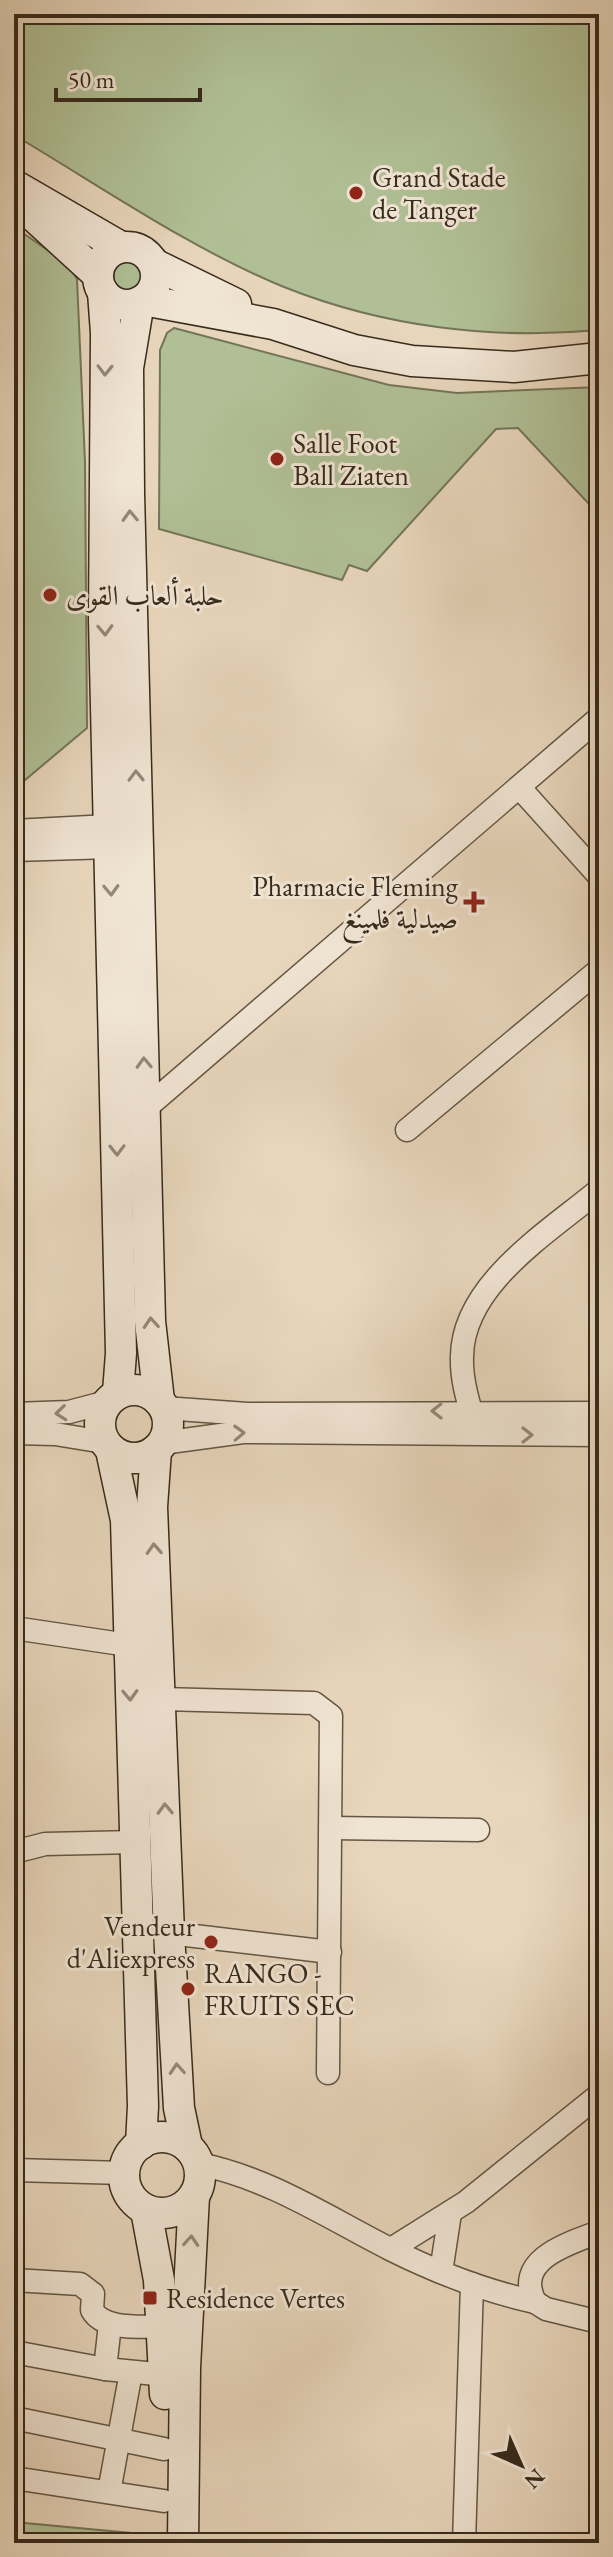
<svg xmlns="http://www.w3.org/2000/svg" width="613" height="2557" viewBox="0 0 613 2557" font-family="'EB Garamond',Amiri,serif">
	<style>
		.green { fill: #b0bf95; stroke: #747558; stroke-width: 2 }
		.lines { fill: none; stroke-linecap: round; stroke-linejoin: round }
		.street-casing { stroke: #635644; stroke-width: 25 }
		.secondary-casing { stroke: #372b1c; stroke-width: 33 }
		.street { stroke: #f0e4d3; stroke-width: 22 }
		.secondary { stroke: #f0e4d3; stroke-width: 30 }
		.oneway { stroke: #948878 }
		.poi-dot { fill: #8f2418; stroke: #f0e4d3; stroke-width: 3 }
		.labels { text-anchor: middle; stroke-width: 6; stroke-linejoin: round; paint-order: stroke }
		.poi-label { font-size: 28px; fill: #372b1c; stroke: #f0e4d3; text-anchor: start }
	</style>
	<rect width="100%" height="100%" fill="#e8d6bc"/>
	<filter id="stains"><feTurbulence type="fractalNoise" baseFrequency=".0025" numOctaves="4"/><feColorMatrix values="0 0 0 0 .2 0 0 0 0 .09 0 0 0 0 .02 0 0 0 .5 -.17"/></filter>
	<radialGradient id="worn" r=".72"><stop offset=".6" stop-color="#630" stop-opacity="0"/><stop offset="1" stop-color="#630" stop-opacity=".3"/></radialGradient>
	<g class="green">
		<path d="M14 14H599V330C493 340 384 327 284 287 189 248 102 187 14 135Z"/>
		<path d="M14 227 68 264 77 279 85 462 87 728 25 780 14 784Z"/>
		<circle cx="128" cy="275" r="21"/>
		<path d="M174 328 389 385 457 393 599 387V495L588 503 518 428 496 429 367 571 349 565 342 580 159 529 160 350 167 333Z"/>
		<path d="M14 2522 131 2533V2543H14Z"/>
	</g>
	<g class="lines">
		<g class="street-casing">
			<g id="street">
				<path d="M519 787 599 876"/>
				<path d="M14 831 109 826"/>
				<path d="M14 850 110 847"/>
				<path d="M146 1108 599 718"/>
				<path d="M407 1130 599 970"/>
				<path d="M164 1408 247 1414 599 1413"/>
				<path d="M14 1414 69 1412 107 1402"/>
				<path d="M474 1422C468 1401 461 1379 462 1356 463 1284 549 1232 599 1190"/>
				<path d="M14 1433 55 1434 104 1442"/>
				<path d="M162 1443 243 1432 599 1435"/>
				<path d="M14 1628 128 1645"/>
				<path d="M162 1699 314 1703 331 1716 328 2073"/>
				<path d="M332 1828 478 1830"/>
				<path d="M14 1852 45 1844 136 1842"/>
				<path d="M169 1933 330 1952"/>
				<path d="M199 2164C269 2178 327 2217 390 2249 436 2272 485 2291 535 2302"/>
				<path d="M14 2170 124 2173"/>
				<path d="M599 2232C570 2243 513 2259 535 2302L546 2309 599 2322"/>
				<path d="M391 2249 466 2202 599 2095"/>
				<path d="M441 2272 450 2213"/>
				<path d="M14 2280 80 2284 93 2294 92 2310C104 2331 141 2326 163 2327"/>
				<path d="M14 2352 105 2369 166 2375"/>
				<path d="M105 2369 110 2324"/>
				<path d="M14 2418 164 2449"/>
				<path d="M14 2478 164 2501"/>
				<path d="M109 2492 131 2372"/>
				<path d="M464 2543 472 2284"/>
			</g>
		</g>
		<g class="secondary-casing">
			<g id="secondary">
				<path d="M14 185 121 247"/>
				<path d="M28 211 98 275"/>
				<circle cx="127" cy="276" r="29"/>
				<path d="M154 264 236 304"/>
				<path d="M103 292 106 333 104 620 121 1353 118 1393"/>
				<path d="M143 300 273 324 354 350 412 361 514 367 599 358"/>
				<path d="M139 302 128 368 129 493 150 1321 159 1401"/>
				<circle cx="134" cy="1424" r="34"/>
				<path d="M111 1450 126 1520 143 2106 141 2144"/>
				<path d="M156 1450 152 1507 169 1933 179 2108 187 2146"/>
				<circle cx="162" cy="2175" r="38"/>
				<path d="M146 2210 159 2280 165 2394"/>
				<path d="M183 2543 185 2368 194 2196"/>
			</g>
		</g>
		<use href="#street" class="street"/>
		<use href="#secondary" class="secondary"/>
	</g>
	<defs><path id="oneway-chevron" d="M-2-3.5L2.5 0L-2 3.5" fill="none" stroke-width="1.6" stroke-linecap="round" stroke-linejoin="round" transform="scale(2)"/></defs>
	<g class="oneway">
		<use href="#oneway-chevron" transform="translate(105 370) rotate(91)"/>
		<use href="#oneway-chevron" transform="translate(130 516) rotate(-92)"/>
		<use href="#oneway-chevron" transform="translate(105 630) rotate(88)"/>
		<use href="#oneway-chevron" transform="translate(136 776) rotate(-91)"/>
		<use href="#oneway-chevron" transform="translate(111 890) rotate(88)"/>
		<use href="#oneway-chevron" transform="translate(144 1063) rotate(-92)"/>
		<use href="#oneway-chevron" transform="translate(117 1150) rotate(89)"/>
		<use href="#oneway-chevron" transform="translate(151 1323) rotate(-94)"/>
		<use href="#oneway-chevron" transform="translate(437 1411) rotate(179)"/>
		<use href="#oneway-chevron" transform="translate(61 1413) rotate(174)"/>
		<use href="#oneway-chevron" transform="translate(239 1433) rotate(-2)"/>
		<use href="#oneway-chevron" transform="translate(527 1435)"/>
		<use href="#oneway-chevron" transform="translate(154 1549) rotate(-93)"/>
		<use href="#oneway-chevron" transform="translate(130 1695) rotate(88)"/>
		<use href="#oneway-chevron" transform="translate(165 1809) rotate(-92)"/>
		<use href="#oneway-chevron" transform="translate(177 2069) rotate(-94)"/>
		<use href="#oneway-chevron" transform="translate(191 2241) rotate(-86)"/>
	</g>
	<g class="poi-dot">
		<circle cx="356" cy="193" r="8"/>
		<circle cx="277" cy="459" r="8"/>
		<circle cx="50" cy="595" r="8"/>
		<path d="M470 890h8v8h8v8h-8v8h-8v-8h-8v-8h8z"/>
		<circle cx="211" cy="1942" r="8"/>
		<circle cx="188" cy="1989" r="8"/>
		<rect x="142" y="2290" width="16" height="16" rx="4"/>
	</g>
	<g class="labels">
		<g class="poi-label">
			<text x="372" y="187">Grand Stade<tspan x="372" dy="32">de Tanger</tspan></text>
			<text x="293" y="453">Salle Foot<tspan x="293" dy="32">Ball Ziaten</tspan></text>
			<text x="66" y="605">حلبة ألعاب القوى</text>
			<text x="458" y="896" text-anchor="end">Pharmacie Fleming<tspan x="458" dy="32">صيدلية فلمينغ</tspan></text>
			<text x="195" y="1936" text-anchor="end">Vendeur<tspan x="195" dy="32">d'Aliexpress</tspan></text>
			<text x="204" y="1983">RANGO -<tspan x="204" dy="32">FRUITS SEC</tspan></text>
			<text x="166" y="2308">Residence Vertes</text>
		</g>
	</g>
	<rect width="613" height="2557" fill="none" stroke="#e8d6bc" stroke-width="48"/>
	<rect x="16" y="16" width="581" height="2525" fill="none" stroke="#372b1c" stroke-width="4"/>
	<rect x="24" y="24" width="565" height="2509" fill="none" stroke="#372b1c" stroke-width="2"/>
	<g transform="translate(521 2465) rotate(135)" stroke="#f0e4d3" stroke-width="6" paint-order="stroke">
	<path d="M0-6L14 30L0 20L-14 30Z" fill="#372b1c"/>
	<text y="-12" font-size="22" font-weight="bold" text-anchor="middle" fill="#372b1c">N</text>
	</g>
	<path d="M56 88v12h144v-12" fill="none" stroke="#372b1c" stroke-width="4"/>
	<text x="68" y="88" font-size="24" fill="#372b1c" stroke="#f0e4d3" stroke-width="6" paint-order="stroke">50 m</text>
	<rect width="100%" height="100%" filter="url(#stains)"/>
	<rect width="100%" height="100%" fill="url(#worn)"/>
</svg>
